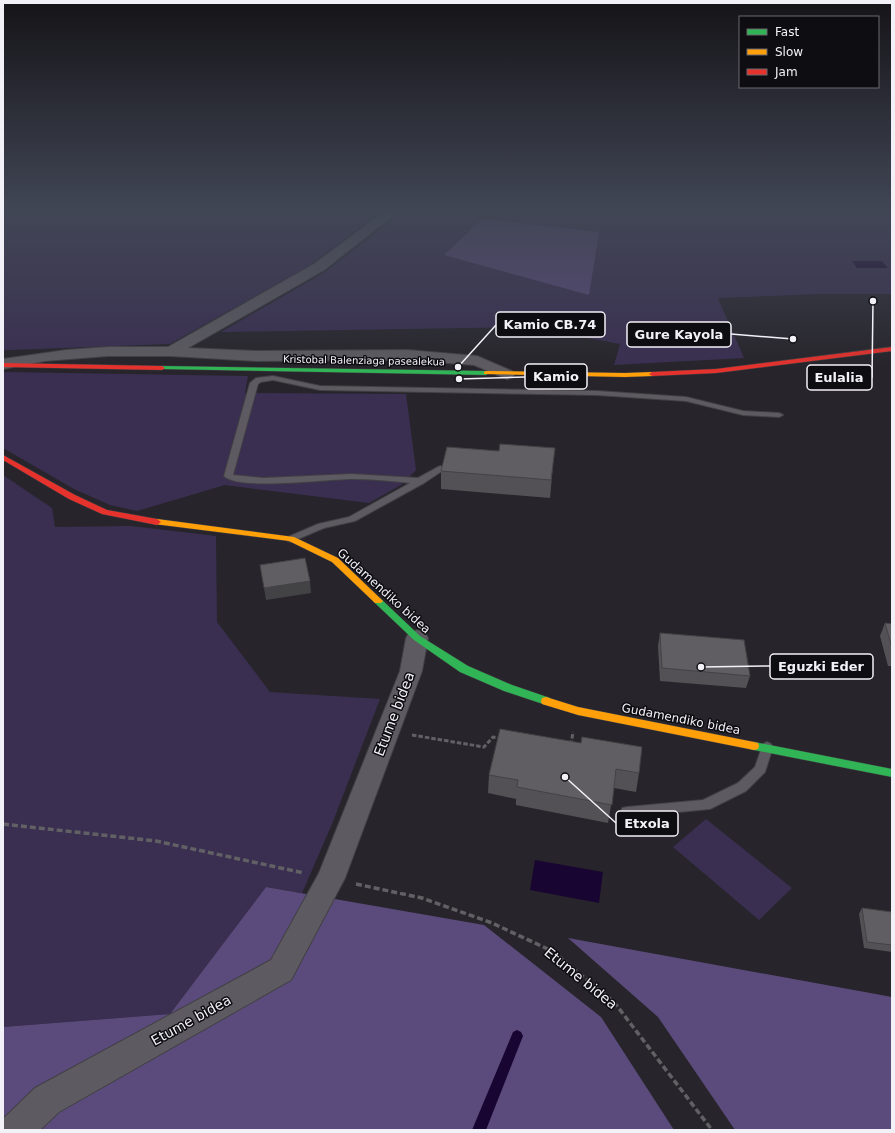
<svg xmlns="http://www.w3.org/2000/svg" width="895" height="1133" viewBox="0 0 895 1133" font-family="'DejaVu Sans',sans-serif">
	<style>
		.green { fill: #3a2f51 }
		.forest { fill: #5b4b7c }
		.water { fill: #190532 }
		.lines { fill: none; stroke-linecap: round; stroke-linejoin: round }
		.stream { fill: #190532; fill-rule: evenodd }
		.lane-casing { stroke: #414044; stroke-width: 2 }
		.street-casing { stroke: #414044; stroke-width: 2 }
		.fast-casing { stroke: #414044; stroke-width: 1 }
		.slow-casing { stroke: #414044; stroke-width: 1 }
		.jam-casing { stroke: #414044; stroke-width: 1 }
		.path-far1 { stroke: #616064; stroke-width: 3; stroke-dasharray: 4.5 2; stroke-linecap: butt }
		.path { stroke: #616064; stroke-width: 3.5; stroke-dasharray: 6 3; stroke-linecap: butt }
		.lane { fill: #5d5b61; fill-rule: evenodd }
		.street { fill: #5d5b61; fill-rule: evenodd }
		.fast { fill: #30b455; fill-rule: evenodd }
		.slow { fill: #ff9f0a; fill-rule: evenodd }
		.jam { fill: #e5322d; fill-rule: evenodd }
		.wall { fill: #535155 }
		.shaded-wall { fill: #434245 }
		.building { fill: #605e63; stroke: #434245 }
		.labels { text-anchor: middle; stroke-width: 3; stroke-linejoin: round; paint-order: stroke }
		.far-street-label { font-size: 10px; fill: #f3f1f8; stroke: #0e0d12 }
		.street-label { font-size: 12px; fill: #f3f1f8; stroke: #0e0d12 }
		.near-street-label { font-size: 14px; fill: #f3f1f8; stroke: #0e0d12 }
		.leader { fill: none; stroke: #f3f1f8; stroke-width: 1.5 }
		.callout-dot { fill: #f3f1f8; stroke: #0e0d12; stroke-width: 1.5 }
		.callout { fill: #0e0d12; stroke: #f3f1f8; stroke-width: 1.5 }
		.callout-label { font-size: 13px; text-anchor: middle; font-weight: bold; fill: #f3f1f8 }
	</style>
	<rect width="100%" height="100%" fill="#27252b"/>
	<g class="green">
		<path d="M3 210H383L310 265 170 344 11 350H3Z"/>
		<path d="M406 210H892V294H820L718 298 744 358 614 365 620 344 528 327 221 332 325 272Z"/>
		<path d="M3 372 248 376 245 393 406 394 416 470 401 485 369 503 225 485 137 511 110 505 74 489 3 448Z"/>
		<path d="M3 475 52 508 55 527 131 526 216 536 217 622 270 692 380 699 332 824 302 893 266 887 170 1014 3 1027Z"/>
		<path d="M706 819 792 888 759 920 673 847Z"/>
	</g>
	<g class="forest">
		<path d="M482 219 599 232 589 295 444 255Z"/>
		<path d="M266 887 484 925 601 1017 674 1130H3V1027L170 1014Z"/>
		<path d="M568 938 892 997V1130H735L658 1017Z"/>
	</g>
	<g class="water">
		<path d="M852 261H882L888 268H857Z"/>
		<path d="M535 860 603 872 599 903 530 890Z"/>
	</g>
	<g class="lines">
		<path class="stream" d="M517 1030 521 1032 523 1036 486 1130H472L513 1032Z"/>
		<g class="lane-casing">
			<g id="lane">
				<path d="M273 376 320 386 597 391 686 397 743 411 779 413 783 415 779 417 743 415 686 401 597 395 320 390 273 380 261 382 258 384 233 475 263 478 352 474 418 478 438 467 441 466 445 469 424 483 355 521 324 528 291 542 288 541 286 539 288 537 318 524 349 517 410 483C391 481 371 479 352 479 327 479 239 491 224 476L250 383 256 378Z"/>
				<path d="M767 742 771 744 773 747 765 772 746 791 710 809 627 817 622 816 621 812 622 808 627 807 703 800 738 783 755 767 763 744Z"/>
			</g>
		</g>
		<g class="street-casing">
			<g id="street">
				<path d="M387 210H400L324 270 188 348 256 351 408 350 477 356 512 371 515 374 512 377 507 379 502 377 474 365 408 360 256 361 171 356H108L45 361 3 369V359L66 350 108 347H168L314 264Z"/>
				<path d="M417 630 425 633 428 638 422 671 345 878 291 980 59 1112 40 1130H3L4 1118 35 1088 271 960 319 873 400 671 406 638 409 633Z"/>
			</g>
		</g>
		<g class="fast-casing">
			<g id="fast">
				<path d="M162 366 486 371 489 373 486 375 160 369V367Z"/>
				<path d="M378 598 381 599 420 636 468 666 512 685 550 698 551 701 550 704 546 705 504 691 460 672 414 640 375 603 373 601Z"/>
				<path d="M754 742 892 769V777L754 750 750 749 749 746 750 743Z"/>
			</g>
		</g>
		<g class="slow-casing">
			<g id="slow">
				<path d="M486 371 625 373 652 372 655 374 652 376 625 377 484 374V372Z"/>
				<path d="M157 519 294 537 338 558 383 601 381 603H375L332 562 289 541 154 524 153 522Z"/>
				<path d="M546 697 578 707 754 742 758 743 759 746 758 749 754 750 578 715 542 704 541 701 542 698Z"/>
			</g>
		</g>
		<g class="jam-casing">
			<g id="jam">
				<path d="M892 347V351L716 373 652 376 649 374 652 372 716 369Z"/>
				<path d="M3 363 162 366 165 368 162 370 3 367Z"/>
				<path d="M3 455 75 495 107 510 157 519 161 522 157 525 102 514 69 499 3 460Z"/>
			</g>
		</g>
		<g class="path-far1">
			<path d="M412 735 484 747 493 737 499 738"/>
			<path d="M571 745 573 732"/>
		</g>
		<g class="path">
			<path d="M3 824 156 841 304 873"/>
			<path d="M356 884 422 898 492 923 552 951 614 1002 712 1130"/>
		</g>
		<use href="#lane" class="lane"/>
		<use href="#street" class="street"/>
		<use href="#fast" class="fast"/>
		<use href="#slow" class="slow"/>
		<use href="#jam" class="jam"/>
	</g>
	<g class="wall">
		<path d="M553 465 550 498 441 489V471Z"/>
		<path d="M885 623 892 624V666H888L880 636Z"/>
		<path d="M660 633 750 676 746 688 660 681 658 646Z"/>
		<path d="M500 729 639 773 636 792 614 788 608 823 516 805V799L488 793 489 775Z"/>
		<path d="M862 908 892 912V952L864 948 859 914Z"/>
	</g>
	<path class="shaded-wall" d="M310 581 311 593 266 600 264 588Z"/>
	<g class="building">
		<path d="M500 444 555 448 551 480 441 471 447 447 499 451Z"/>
		<path d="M305 558 310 581 264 588 260 565Z"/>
		<path d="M885 623 892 624V648Z"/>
		<path d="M660 633 744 640 750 676 662 668Z"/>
		<path d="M500 729 581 743 582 737 642 747 639 773 616 769 612 805 517 787 518 780 489 775Z"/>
		<path d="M862 908 892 912V945L867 942Z"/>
	</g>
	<linearGradient id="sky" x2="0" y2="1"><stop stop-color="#151418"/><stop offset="0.57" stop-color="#414655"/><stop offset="1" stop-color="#414655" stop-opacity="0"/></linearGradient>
	<rect width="895" height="368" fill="url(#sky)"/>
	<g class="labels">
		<g class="far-street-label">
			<text transform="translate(364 360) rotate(1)" y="4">Kristobal Balenziaga pasealekua</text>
		</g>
		<g class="street-label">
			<text transform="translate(384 591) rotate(42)" y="4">Gudamendiko bidea</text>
			<text transform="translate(681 719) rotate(11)" y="4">Gudamendiko bidea</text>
		</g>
		<g class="near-street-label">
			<text transform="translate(394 714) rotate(-69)" y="5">Etume bidea</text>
			<text transform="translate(581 978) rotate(39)" y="5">Etume bidea</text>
			<text transform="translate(191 1020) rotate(-29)" y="5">Etume bidea</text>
		</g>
	</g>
	<path class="leader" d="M458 367L496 325M793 339L731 334M459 379L525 377M873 301L872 378M701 667L770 666M565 777L616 823"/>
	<g class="callout-dot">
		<circle cx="458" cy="367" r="4"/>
		<circle cx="793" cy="339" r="4"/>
		<circle cx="459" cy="379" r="4"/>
		<circle cx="873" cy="301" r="4"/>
		<circle cx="701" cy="667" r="4"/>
		<circle cx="565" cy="777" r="4"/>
	</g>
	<g class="callout">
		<rect x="496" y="312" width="109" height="25" rx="4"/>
		<rect x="627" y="322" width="104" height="25" rx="4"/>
		<rect x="525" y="364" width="62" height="25" rx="4"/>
		<rect x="807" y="365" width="65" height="25" rx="4"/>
		<rect x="770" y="654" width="103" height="25" rx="4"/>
		<rect x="616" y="811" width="62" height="25" rx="4"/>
	</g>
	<g class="callout-label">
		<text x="550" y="329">Kamio CB.74</text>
		<text x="679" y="339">Gure Kayola</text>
		<text x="556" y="381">Kamio</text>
		<text x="839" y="382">Eulalia</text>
		<text x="821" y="671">Eguzki Eder</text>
		<text x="647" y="828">Etxola</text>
	</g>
	<rect width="895" height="1133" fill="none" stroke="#f3f1f8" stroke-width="8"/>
	<rect x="739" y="16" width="140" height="72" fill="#0e0d12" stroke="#6a686e"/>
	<rect x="747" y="29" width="20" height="6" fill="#30b455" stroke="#6a686e"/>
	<text x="775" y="36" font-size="12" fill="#f3f1f8">Fast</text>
	<rect x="747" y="49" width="20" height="6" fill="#ff9f0a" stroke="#6a686e"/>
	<text x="775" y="56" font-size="12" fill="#f3f1f8">Slow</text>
	<rect x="747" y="69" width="20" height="6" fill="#e5322d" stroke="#6a686e"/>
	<text x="775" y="76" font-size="12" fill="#f3f1f8">Jam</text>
</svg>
